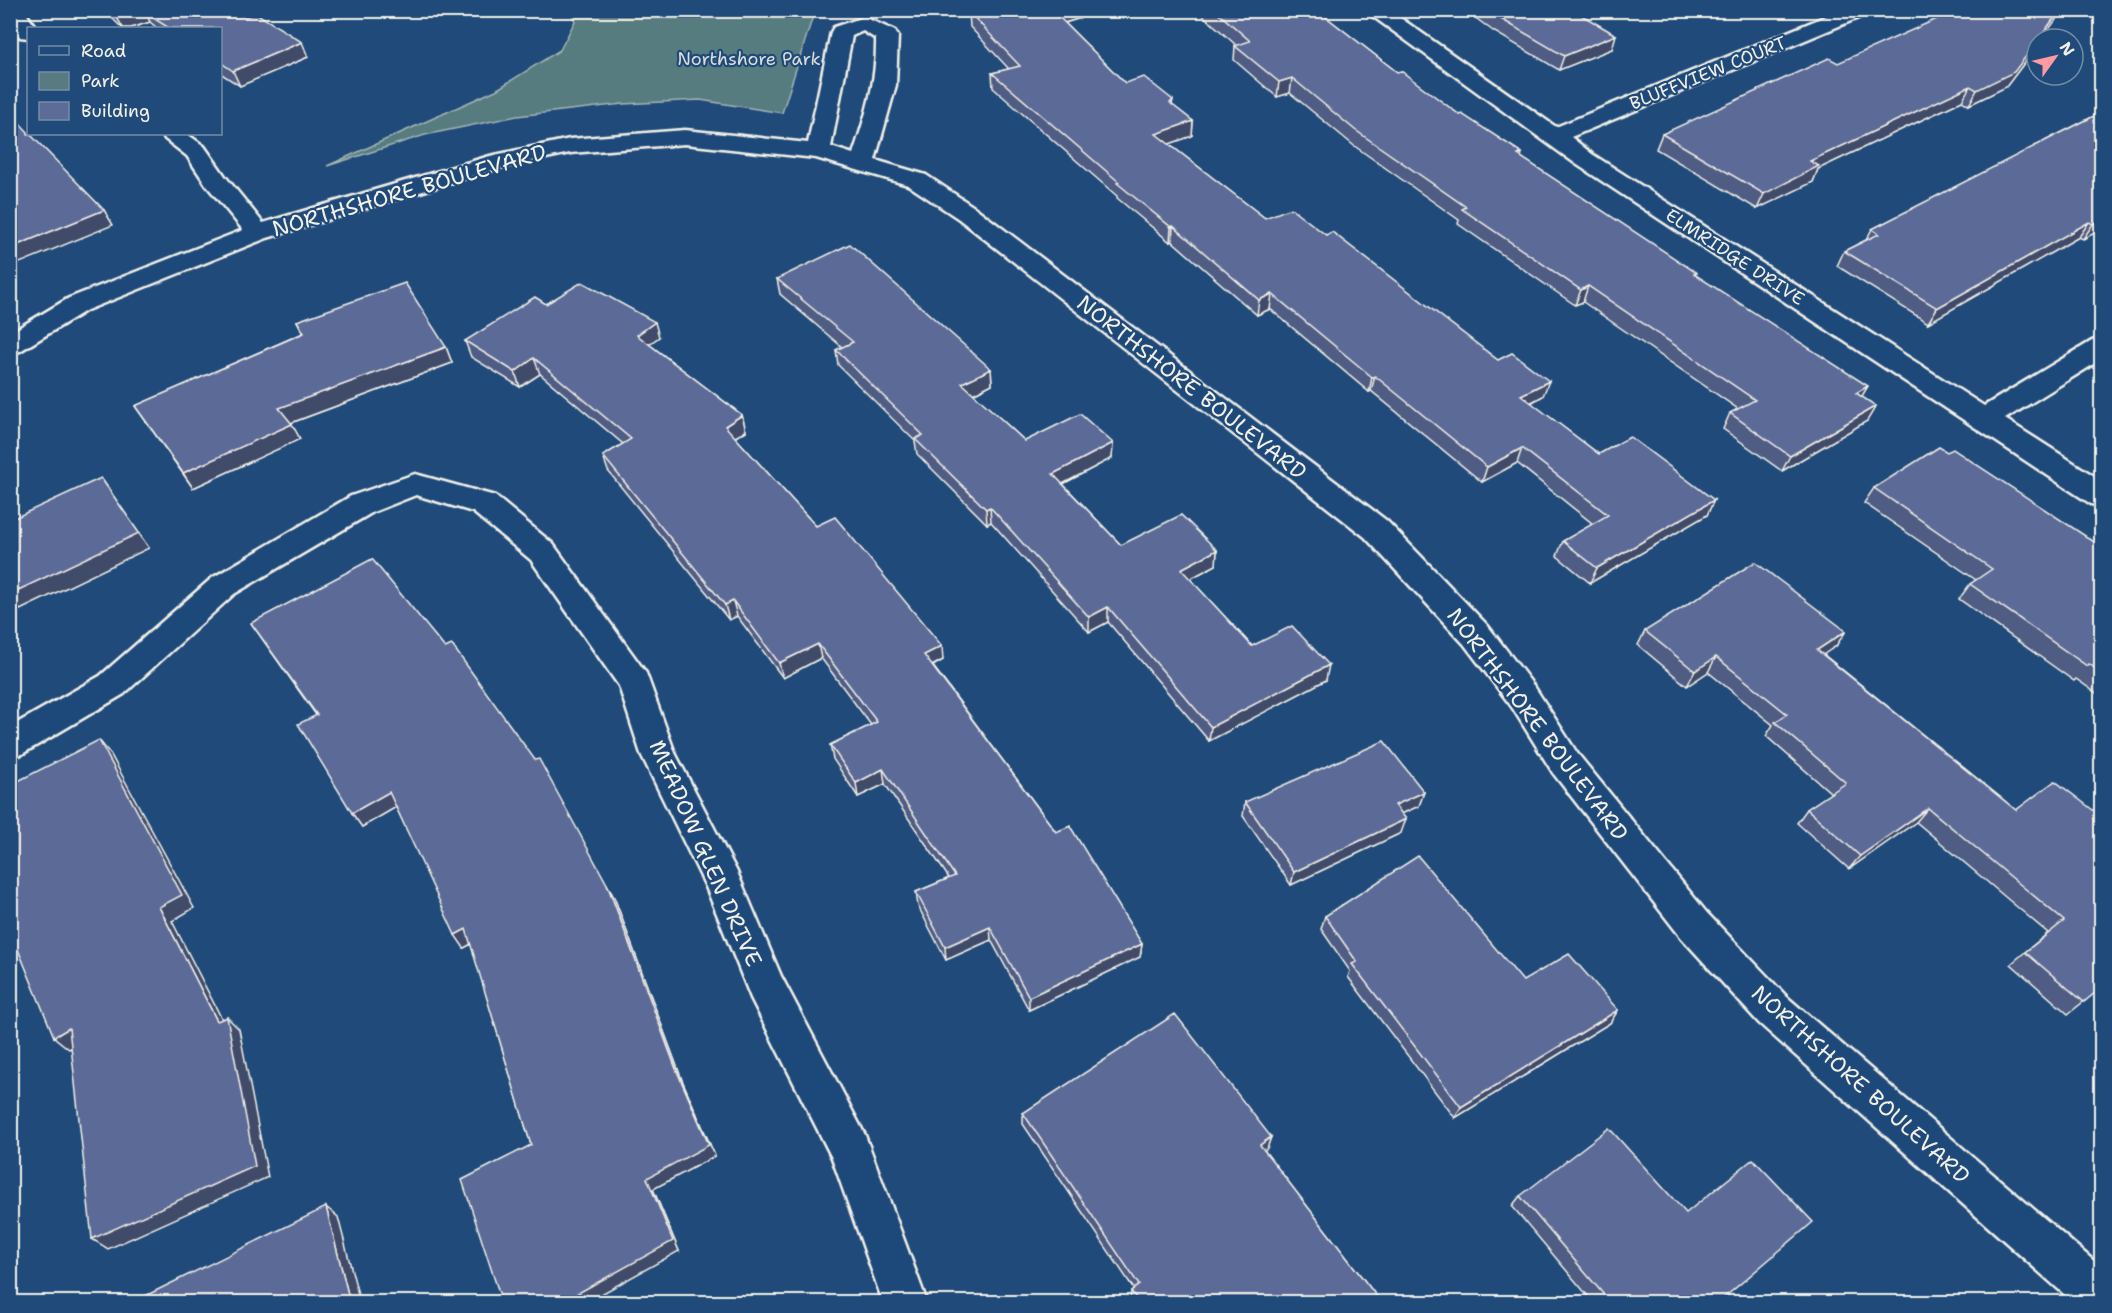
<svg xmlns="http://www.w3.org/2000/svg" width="2112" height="1313" viewBox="0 0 2112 1313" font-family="'Shantell Sans',sans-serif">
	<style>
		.green { fill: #577b80; stroke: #a6b6b4; stroke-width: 1.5 }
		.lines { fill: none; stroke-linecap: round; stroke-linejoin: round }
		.minor-casing { stroke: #f4f1e8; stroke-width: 5 }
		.minor { fill: #1f4a7a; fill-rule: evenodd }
		.wall { fill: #4f5c83; stroke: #f4f1e8; stroke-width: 1.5 }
		.shaded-wall { fill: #404b6a; stroke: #f4f1e8; stroke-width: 1.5 }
		.building { fill: #5c6b98; stroke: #f4f1e8; stroke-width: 1.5 }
		.labels { text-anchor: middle; stroke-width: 4.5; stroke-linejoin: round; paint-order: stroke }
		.far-park-label { font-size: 18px; fill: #dcdfd8; stroke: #1f4a7a }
		.far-street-label { font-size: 18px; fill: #f4f1e8; stroke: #1f4a7a }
		.street-label { font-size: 22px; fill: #f4f1e8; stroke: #1f4a7a }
	</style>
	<rect width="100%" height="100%" fill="#1f4a7a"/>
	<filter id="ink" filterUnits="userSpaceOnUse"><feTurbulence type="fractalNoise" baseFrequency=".0167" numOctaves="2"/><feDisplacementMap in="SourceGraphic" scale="12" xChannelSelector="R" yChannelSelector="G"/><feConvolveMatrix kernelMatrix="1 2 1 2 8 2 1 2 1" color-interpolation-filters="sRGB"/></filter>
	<g filter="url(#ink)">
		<path class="green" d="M570 11 814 10V13L782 113 700 100 623 104 517 116 425 135 327 166 496 90 560 50 575 21Z"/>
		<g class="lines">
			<g class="minor-casing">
				<g id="minor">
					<path d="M10 10H24L36 28H28V38L20 37 10 22Z"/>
					<path d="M1364 10H1389L1556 127 1841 10H1871L1868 14 1571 137 1592 154 1984 406 2092 341 2102 338V359L2005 419 2102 481V506L2091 504 1576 164Z"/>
					<path d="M864 17 895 31 898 36 896 85 875 160 926 175 977 209 1387 521 1488 626 1536 689 1577 753 1706 912 1787 997 2102 1268V1302H2073L1759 1023 1680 936 1553 773 1512 707 1464 644 1365 537 959 219 908 185 816 158 685 144 570 153 503 167 267 238 87 310 20 351 10 354V333L69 298 243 230 207 186 187 156 165 139 162 134H187L204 146 225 176 263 223 490 156 570 139 685 130 808 143 831 32 834 27ZM863 31 876 39C877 79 866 116 853 154L831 147 852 36Z"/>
					<path d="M415 474 495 496 553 544 646 673 675 753 737 872 781 976 865 1135 927 1302H883L832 1158 751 998 706 887 641 754 619 686 531 560 473 512 416 495 373 512 234 594 124 694 22 754 10 758V727L100 676 212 578 351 496Z"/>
				</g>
			</g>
			<use href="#minor" class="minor"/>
		</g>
		<g class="wall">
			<path d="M104 10H238L245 17 308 57 240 86 220 73V28H157L150 22 131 28H122Z"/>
			<path d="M1197 10H1317L1397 72 1460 115 1522 153 1521 158 1696 276 1861 397 1867 421 1782 471 1723 429 1730 413 1738 409 1583 302 1575 305 1458 224 1459 220 1353 145 1290 93 1277 97 1234 60 1235 46 1236 45Z"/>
			<path d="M1465 10H1573L1612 49 1559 70 1493 31Z"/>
			<path d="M969 12 1081 18 1065 23 1125 83 1173 100 1172 105 1193 121 1192 136 1169 144 1265 218 1326 235 1543 396 1531 403 1599 454 1714 500 1707 515 1590 583 1557 556 1563 541 1593 524 1517 463 1482 482 1371 391 1369 392 1270 309 1257 315 1172 241 1170 242 1117 198V196L993 88 992 73 1009 69 970 27Z"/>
			<path d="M2037 39V46L2006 87 1969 105 1962 101 1818 169 1813 182 1757 209 1656 149 1662 134Z"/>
			<path d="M2102 112V229L2083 239 2079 237 1928 323 1837 266 1844 251 1866 240 1872 229Z"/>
			<path d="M777 279 991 369 992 384 973 394 1025 441 1113 443 1112 458 1063 484 1121 545 1217 550 1216 565 1190 579 1252 646 1326 680 1209 741 1108 622 1089 632 991 522 987 524 917 454 915 441 838 365 836 350 842 347 780 294Z"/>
			<path d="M546 304 659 337 649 344 742 415 746 431 735 437 816 526 943 660 933 666 1056 832 1142 944 1140 957 1029 1010 991 940 946 960 918 906 916 892 949 878 885 784 858 797 833 759 830 745 871 725 821 658 783 678 737 616 729 620 608 471 603 456 623 444 540 374 520 387 471 357 465 341Z"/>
			<path d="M297 321 446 347 452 363 291 423 300 439 193 488 135 406 303 333Z"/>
			<path d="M1874 488 2102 547V697L2076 679 2074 681 1959 599 1970 584 1976 580 1864 503Z"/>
			<path d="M251 623 614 897 682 1080 715 1156 653 1189 679 1251 531 1145 471 944 464 948 396 807 362 827 352 813 316 715Z"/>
			<path d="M1645 631 1836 646 1823 654 2016 810 2102 987 2068 1014 2011 964 2025 952 2048 933 1916 822 1849 869 1797 823 1807 809 1831 793 1766 736 1773 725 1708 672 1687 686 1638 645Z"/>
			<path d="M1424 792 1419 806 1401 814V833L1291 885 1243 816 1245 802Z"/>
			<path d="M1325 916 1523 981 1618 1010 1610 1023 1455 1118 1348 977 1350 971 1321 929Z"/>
			<path d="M1023 1113 1271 1137 1267 1148 1264 1150 1381 1302H1131L1130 1300 1131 1291 1134 1289 1023 1124Z"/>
			<path d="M1520 1196 1719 1302H1593L1512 1206Z"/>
		</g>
		<g class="shaded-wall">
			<path d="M134 10H145L150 22 131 28H123L116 16Z"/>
			<path d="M1055 10H1081V18L1053 26V11Z"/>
			<path d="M2060 10H2063L2042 39H2039Z"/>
			<path d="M1616 35 1612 49 1559 70 1564 56Z"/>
			<path d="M302 42 308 57 240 86 233 71Z"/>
			<path d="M2037 42V46L2006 87 1969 105 1977 90Z"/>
			<path d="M1292 78 1290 93 1277 97 1279 82Z"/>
			<path d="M1970 86 1962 101 1818 169 1813 182 1757 209 1764 194 1810 161Z"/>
			<path d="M1193 121 1192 136 1155 149 1156 134Z"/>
			<path d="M104 210 113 225 10 267V248Z"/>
			<path d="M2102 219V229L2083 239 2093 224Z"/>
			<path d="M2089 222 2079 237 1928 323 1937 308Z"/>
			<path d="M1173 226 1172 241 1170 242 1171 227Z"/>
			<path d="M1588 286 1583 302 1575 305 1581 290Z"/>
			<path d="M1272 294 1270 309 1257 315 1259 300Z"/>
			<path d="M655 322 659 337 641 350 637 335Z"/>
			<path d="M446 347 452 363 288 424 279 408Z"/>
			<path d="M534 358 540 374 520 387 515 372Z"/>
			<path d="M991 369 992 384 963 399 962 383Z"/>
			<path d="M1375 376 1371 391 1369 392 1372 377Z"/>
			<path d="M1549 381 1543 396 1516 410 1521 395Z"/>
			<path d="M1868 386 1859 401 1856 393Z"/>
			<path d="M1876 406 1867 421 1782 471 1790 456Z"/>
			<path d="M742 415 746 431 728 441 725 426Z"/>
			<path d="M292 424 300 439 193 488 183 473Z"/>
			<path d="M1113 443 1112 458 1053 489V474Z"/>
			<path d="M1522 448 1517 463 1482 482 1487 467Z"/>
			<path d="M101 478 149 548 20 610 14 603 10 605V594Z"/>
			<path d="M1714 500 1707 515 1590 583 1597 568Z"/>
			<path d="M990 507 991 522 987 524 986 509Z"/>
			<path d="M1217 550 1216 565 1180 584 1181 569Z"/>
			<path d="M733 601 737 616 729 620 725 605Z"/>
			<path d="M1108 607V622L1089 632V617Z"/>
			<path d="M1846 631 1836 646 1808 665 1817 650Z"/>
			<path d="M818 644 821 658 783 678 779 663Z"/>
			<path d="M942 646 943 660 926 669 924 655Z"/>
			<path d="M1716 657 1708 672 1687 686 1695 671Z"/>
			<path d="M1329 665 1326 680 1209 741 1211 727Z"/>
			<path d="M99 740 111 755 194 908 172 921 229 1033 217 1021 159 907Z"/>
			<path d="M883 769 885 784 858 797 856 783Z"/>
			<path d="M389 792 398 806 362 827 352 813Z"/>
			<path d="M1424 792 1419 806 1390 819 1395 805Z"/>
			<path d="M1928 808 1916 822 1849 869 1860 856Z"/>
			<path d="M1406 819 1401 833 1291 885 1294 872Z"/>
			<path d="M607 884 614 897 682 1080 715 1156 653 1189 679 1251 587 1302H562L647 1178 676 1069Z"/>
			<path d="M990 927 991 940 946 960 945 947Z"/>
			<path d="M466 929 475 942 464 948 455 935Z"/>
			<path d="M1142 944 1140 957 1029 1010V997Z"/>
			<path d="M1618 1010 1610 1023 1455 1118 1461 1107Z"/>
			<path d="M227 1017 239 1029 268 1177 108 1249 92 1239Z"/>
			<path d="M69 1028 83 1041 69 1049 54 1037Z"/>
			<path d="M1271 1137 1267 1148 1257 1156 1260 1145Z"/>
			<path d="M326 1207 338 1217 360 1302H350Z"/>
		</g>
		<g class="building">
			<path d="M111 10H134L116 16Z"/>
			<path d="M146 10H238L245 17 256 13 302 42 233 71 220 62V28H169L153 18Z"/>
			<path d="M977 10H1055L1053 11 1125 83 1144 77 1173 100 1170 103 1193 121 1156 134 1265 218 1291 208 1326 235 1332 232 1498 360 1512 353 1549 381 1521 395 1599 454 1630 437 1714 500 1597 568 1563 541 1608 515 1522 448 1487 467 1375 376 1372 377 1272 294 1259 300 1173 226 1171 227 1117 183 1119 182 992 73 1020 66 969 12Z"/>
			<path d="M1215 10H1317L1397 72 1401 71 1460 115 1462 114 1522 153 1518 155 1697 273 1694 274 1868 386 1856 393 1876 406 1790 456 1730 413 1755 400 1588 286 1581 290 1462 209 1466 207 1355 130 1292 78 1279 82 1235 46 1250 41Z"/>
			<path d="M1488 10H1573L1616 35 1564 56 1496 16Z"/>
			<path d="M1957 10H2060L2039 39H2037V42L2014 72 1977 90 1970 86 1810 161 1819 166 1764 194 1662 134 1829 58 1838 63Z"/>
			<path d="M2102 112V219L2093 224 2089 222 1937 308 1844 251 1879 234 1872 229Z"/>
			<path d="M15 118 28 132V134H30L104 210 10 248V120Z"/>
			<path d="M850 244 991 369 962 383 1025 441 1080 414 1113 443 1053 474 1121 545 1181 515 1217 550 1181 569 1252 646 1292 626 1329 665 1211 727 1108 607 1089 617 990 507 986 509 915 439 923 435 836 350 853 342 777 279Z"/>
			<path d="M582 282 655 322 637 335 742 415 725 426 816 526 835 517 942 646 924 655 1056 832 1070 826 1142 944 1029 997 990 927 945 947 916 892 955 876 883 769 856 783 830 745 877 722 818 644 779 663 733 601 725 605 603 456 631 439 534 358 515 372 465 341 535 297 546 304Z"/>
			<path d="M405 283 446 347 279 408 292 424 183 473 135 406 304 333 297 321Z"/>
			<path d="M1939 447 1947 452 1953 449 2102 547V673L2089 664 2087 666 1970 584 1992 569 1874 488Z"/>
			<path d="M101 478 139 533 10 594V520Z"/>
			<path d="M372 559 445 648 452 645 535 760 539 759 607 884 676 1069 709 1145 647 1178 673 1241 562 1302H502L462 1180 531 1145 466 929 455 935 389 792 352 813 298 724 317 715 251 623Z"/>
			<path d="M1755 562 1846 631 1817 650 2016 810 2055 781 2102 817V987L2084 1002 2025 952 2064 921 1928 808 1860 856 1807 809 1846 783 1775 722 1787 714 1716 657 1695 671 1645 631Z"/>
			<path d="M99 740 182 895 159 907 217 1021 227 1017 255 1166 92 1239 69 1028 54 1037 10 930V785Z"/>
			<path d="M1384 741 1424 792 1395 805 1406 819 1294 872 1245 802Z"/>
			<path d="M1418 856 1523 981 1569 954 1618 1010 1461 1107 1352 964 1357 962 1325 916Z"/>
			<path d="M1175 1014 1271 1137 1260 1145 1381 1302H1139L1131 1291 1139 1285 1023 1113Z"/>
			<path d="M1609 1128 1686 1213 1753 1159 1813 1222 1719 1302H1610L1520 1196Z"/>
			<path d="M326 1207 350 1302H133Z"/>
		</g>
	</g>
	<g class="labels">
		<g class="far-park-label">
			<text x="749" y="65">Northshore Park</text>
		</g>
		<g class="far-street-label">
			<text transform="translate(1708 73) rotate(-22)" y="6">BLUFFVIEW COURT</text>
			<text transform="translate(1735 257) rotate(33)" y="6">ELMRIDGE DRIVE</text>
		</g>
		<g class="street-label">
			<text transform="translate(409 190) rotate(-16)" y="8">NORTHSHORE BOULEVARD</text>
			<text transform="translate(1192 387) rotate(38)" y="8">NORTHSHORE BOULEVARD</text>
			<text transform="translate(1538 724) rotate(53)" y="8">NORTHSHORE BOULEVARD</text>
			<text transform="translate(706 853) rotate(66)" y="8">MEADOW GLEN DRIVE</text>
			<text transform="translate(1861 1084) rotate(42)" y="8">NORTHSHORE BOULEVARD</text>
		</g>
	</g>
	<rect width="2112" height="1313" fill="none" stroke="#1f4a7a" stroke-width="36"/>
	<rect x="18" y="18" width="2076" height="1277" fill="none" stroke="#f4f1e8" stroke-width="2" filter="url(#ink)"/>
	<rect x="27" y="27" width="195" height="108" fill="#1f4a7a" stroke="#748da6" stroke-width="1.5"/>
	<rect x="39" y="46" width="30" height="9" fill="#1f4a7a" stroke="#748da6" stroke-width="1.5"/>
	<text x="81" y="57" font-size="18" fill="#f4f1e8">Road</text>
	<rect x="39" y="72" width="30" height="18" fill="#577b80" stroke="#748da6" stroke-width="1.5"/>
	<text x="81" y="87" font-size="18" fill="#f4f1e8">Park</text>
	<rect x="39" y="102" width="30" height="18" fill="#5c6b98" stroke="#748da6" stroke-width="1.5"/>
	<text x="81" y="117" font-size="18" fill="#f4f1e8">Building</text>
	<g transform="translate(2055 57) rotate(56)"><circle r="28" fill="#1f4a7a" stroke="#748da6" stroke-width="1.5"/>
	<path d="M0-4.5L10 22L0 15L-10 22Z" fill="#ff9aa2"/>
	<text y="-9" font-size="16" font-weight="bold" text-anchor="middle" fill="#f4f1e8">N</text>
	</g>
</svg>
